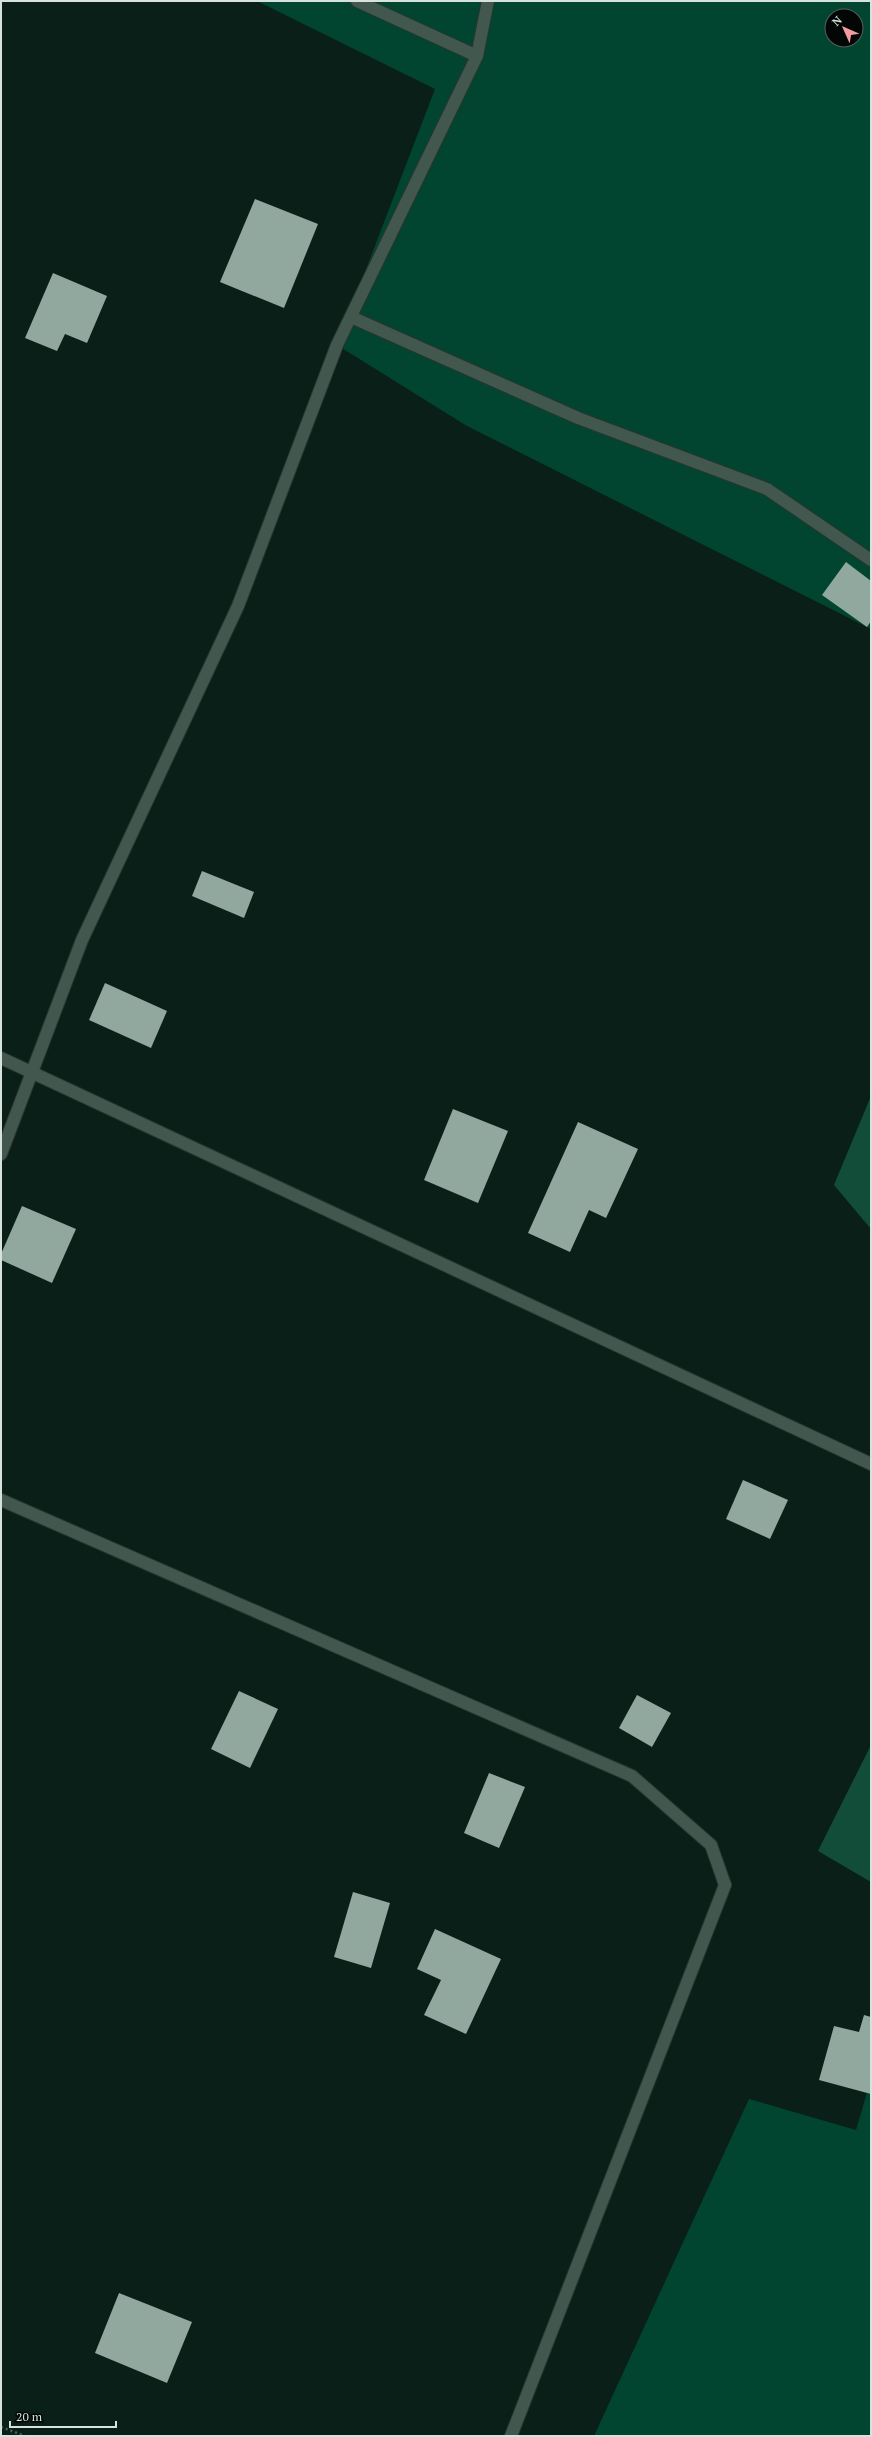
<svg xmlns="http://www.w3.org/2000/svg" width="872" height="2437" viewBox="0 0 872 2437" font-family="'PT Serif',serif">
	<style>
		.green { fill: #014531; fill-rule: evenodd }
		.forest { fill: #124d3a }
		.building { fill: #90a89d }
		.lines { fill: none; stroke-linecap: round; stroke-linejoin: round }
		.lane-casing { stroke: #2b352f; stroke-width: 14 }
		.street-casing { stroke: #2b352f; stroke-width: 14 }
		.path { stroke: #4b5d57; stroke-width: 2.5; stroke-dasharray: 2 3; stroke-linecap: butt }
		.lane { stroke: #42584f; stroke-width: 12 }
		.street { stroke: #42584f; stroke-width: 12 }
	</style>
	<rect width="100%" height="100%" fill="#0a1f18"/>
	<g class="green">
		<path d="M257 1H871V629L467 426 337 345 435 89ZM832 16H856V40H832Z"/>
		<path d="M871 2079V2436H594L749 2099 856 2130Z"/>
	</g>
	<g class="forest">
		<path d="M871 1096V1229L834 1185Z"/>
		<path d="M871 1745V1882L818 1851Z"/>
	</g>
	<g class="building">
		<path d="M255 199 318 224 284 308 220 282Z"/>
		<path d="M53 273 107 296 87 343 65 334 57 351 25 338Z"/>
		<path d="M846 562 871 581V621L867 627 822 595Z"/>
		<path d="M202 871 254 892 244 918 192 896Z"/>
		<path d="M105 983 167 1011 151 1048 89 1020Z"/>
		<path d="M453 1109 508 1131 478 1203 424 1180Z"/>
		<path d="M578 1122 638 1149 606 1218 589 1210 570 1252 528 1233Z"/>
		<path d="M22 1206 76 1229 52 1283 1 1260V1254Z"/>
		<path d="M743 1480 788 1500 770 1539 726 1519Z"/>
		<path d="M239 1691 278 1709 250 1768 211 1749Z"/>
		<path d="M637 1695 671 1713 652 1747 619 1728Z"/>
		<path d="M489 1773 525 1787 499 1848 464 1833Z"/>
		<path d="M353 1892 390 1903 371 1968 334 1957Z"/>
		<path d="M435 1929 501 1959 466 2034 424 2015 441 1980 417 1969Z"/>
		<path d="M864 2015 871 2017V2094L819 2080 834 2026 859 2032Z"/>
		<path d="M119 2293 192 2322 167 2383 95 2353Z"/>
	</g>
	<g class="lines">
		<g class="lane-casing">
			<g id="lane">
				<path d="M351 317 578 418 767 489 871 560"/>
				<path d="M511 2436 725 1885"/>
			</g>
		</g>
		<g class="street-casing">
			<g id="street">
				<path d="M357 1 477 56"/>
				<path d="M1 1058 871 1464"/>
				<path d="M1 1154 82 940 238 606 337 345 477 56 488 1"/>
				<path d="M1 1500 632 1776 711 1845 725 1885"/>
			</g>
		</g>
		<path class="path" d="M1 2427 25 2436"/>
		<use href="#lane" class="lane"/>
		<use href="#street" class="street"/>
	</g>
	<rect width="872" height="2437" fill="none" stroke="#d6e3dd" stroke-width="4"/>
	<g transform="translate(844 28) rotate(315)"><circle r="19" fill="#020705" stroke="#575f5b"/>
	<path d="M0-3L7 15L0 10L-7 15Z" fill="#f49b9f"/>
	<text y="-6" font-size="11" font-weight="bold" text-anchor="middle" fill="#d6e3dd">N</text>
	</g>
	<path d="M10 2421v6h106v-6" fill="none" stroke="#d6e3dd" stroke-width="2"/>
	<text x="16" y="2421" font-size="12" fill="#d6e3dd" stroke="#020705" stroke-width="3" paint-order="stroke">20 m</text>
</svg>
